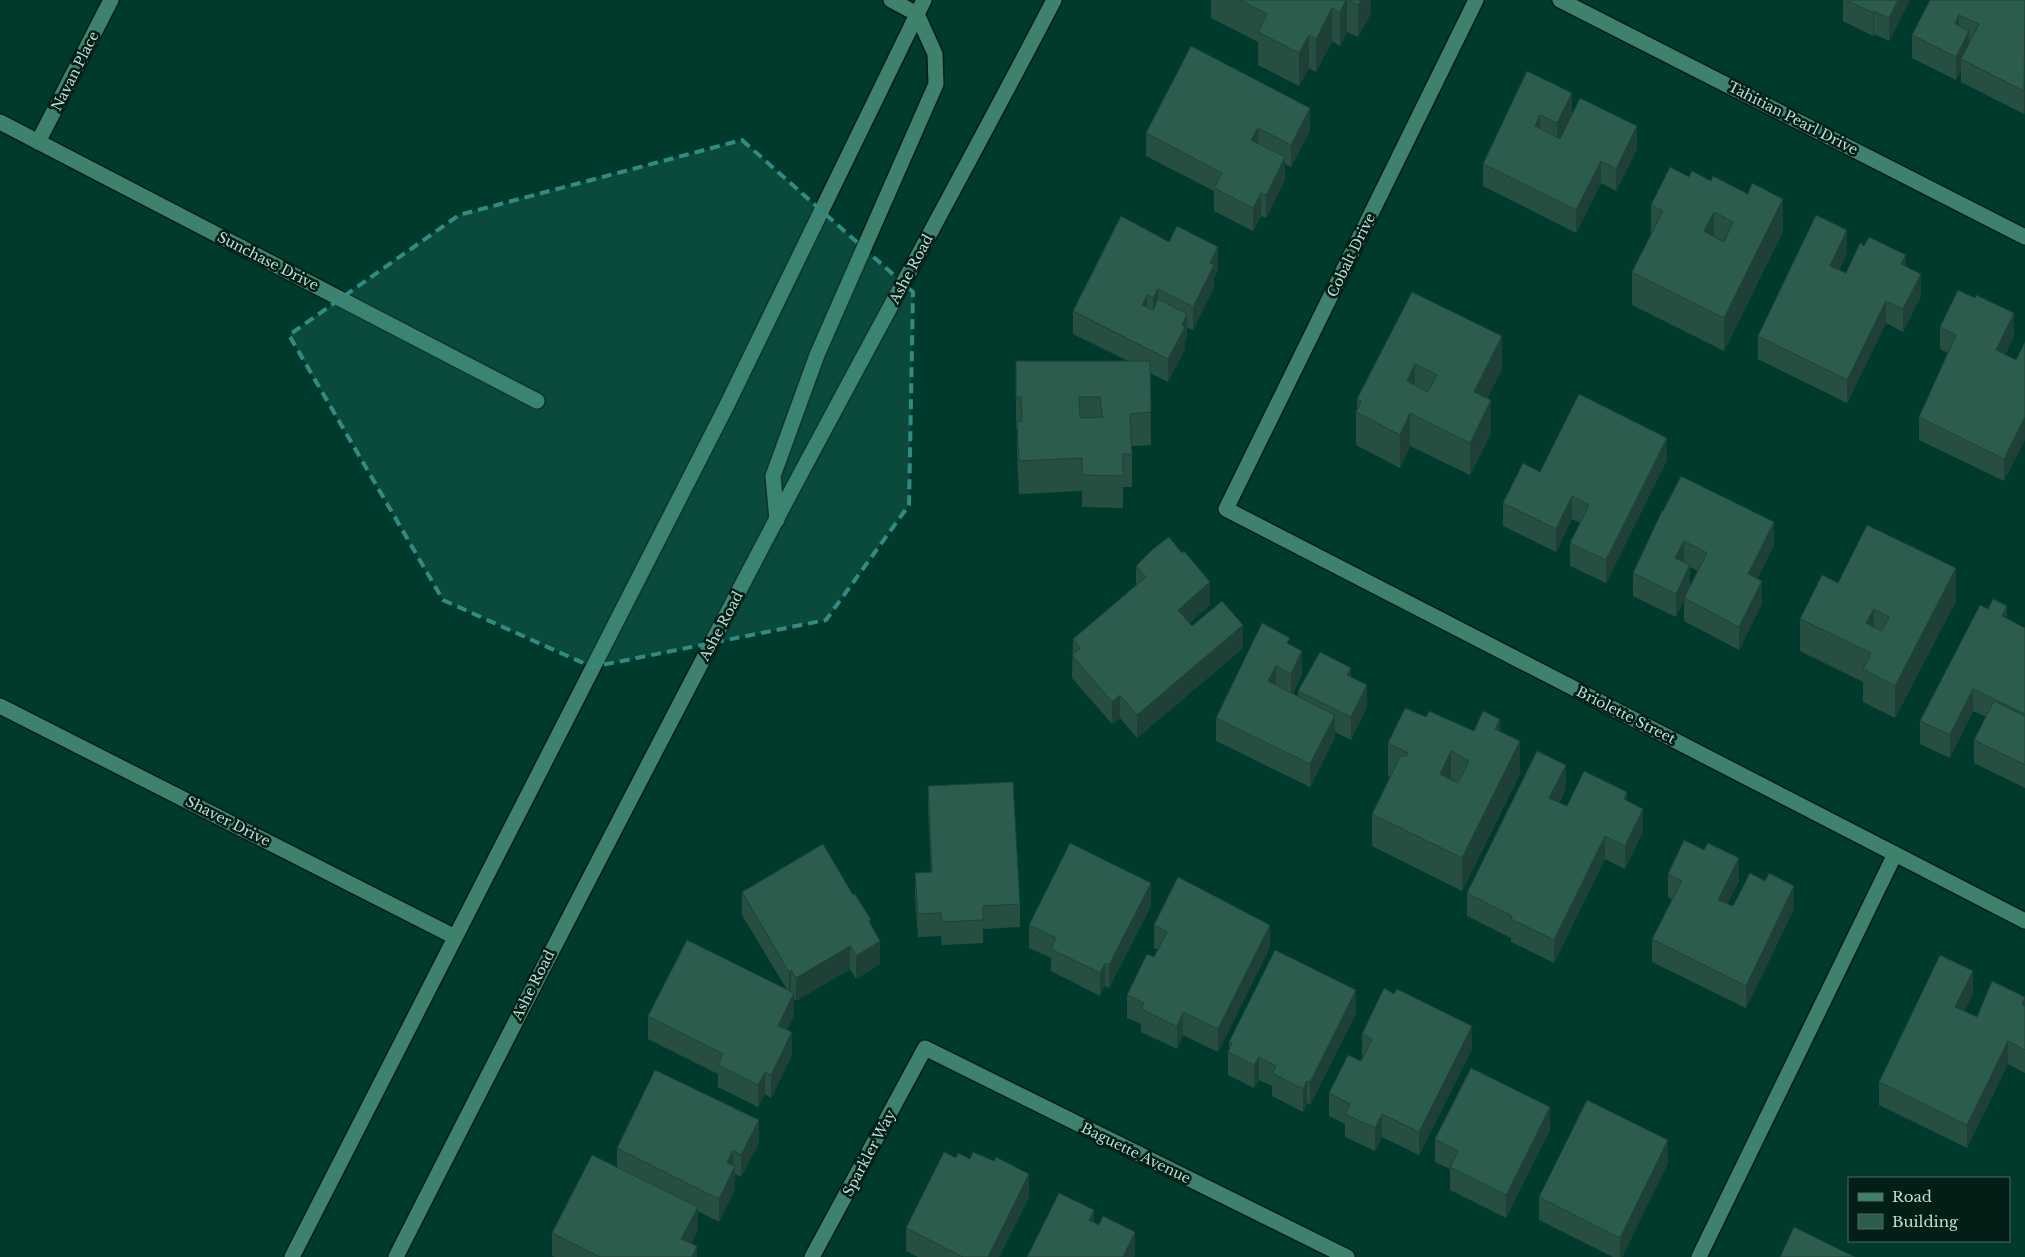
<svg xmlns="http://www.w3.org/2000/svg" width="2025" height="1257" viewBox="0 0 2025 1257" font-family="'Libre Baskerville',serif">
	<style>
		.lines { fill: none; stroke-linecap: round; stroke-linejoin: round }
		.street-casing { stroke: #071d17; stroke-width: 18 }
		.secondary-casing { stroke: #071d17; stroke-width: 18 }
		.street { stroke: #3e826d; stroke-width: 15 }
		.secondary { stroke: #3e826d; stroke-width: 15 }
		.wall { fill: #264f42; fill-rule: evenodd }
		.shaded-wall { fill: #1f4036 }
		.building { fill: #2c5c4d; stroke: #1f4036; fill-rule: evenodd }
		.marked { fill: #328b82; fill-opacity: 0.2; stroke: #328b82; stroke-width: 4; stroke-dasharray: 10 6; stroke-linejoin: round }
		.labels { text-anchor: middle; stroke-width: 5; stroke-linejoin: round; paint-order: stroke }
		.street-label { font-size: 14px; fill: #bddfd2; stroke: #021e16 }
	</style>
	<rect width="100%" height="100%" fill="#003a2c"/>
	<g class="lines">
		<g class="street-casing">
			<g id="street">
				<path d="M891 0 917 14"/>
				<path d="M1476 0 1226 509 2025 921"/>
				<path d="M1560 0 2025 237"/>
				<path d="M0 122 537 401"/>
				<path d="M38 142 111 0"/>
				<path d="M0 706 455 937"/>
				<path d="M812 1257 925 1048 1347 1257"/>
				<path d="M1699 1257 1895 854"/>
			</g>
		</g>
		<g class="secondary-casing">
			<g id="secondary">
				<path d="M777 520 773 476 817 355 936 84 935 54 917 14"/>
				<path d="M292 1257 726 407 924 0"/>
				<path d="M396 1257C520 1011 647 766 775 522 867 348 963 175 1054 0"/>
			</g>
		</g>
		<use href="#street" class="street"/>
		<use href="#secondary" class="secondary"/>
	</g>
	<g class="wall">
		<path d="M1211 0H1371V13L1358 37 1347 32 1340 46 1332 41 1316 72 1309 68 1299 86 1258 65V42L1211 18Z"/>
		<path d="M1843 0H1910L1889 41 1874 34 1873 36 1843 21Z"/>
		<path d="M1930 0H2025L2024 114 1961 82V69L1956 80 1912 58V35Z"/>
		<path d="M1191 46 1310 131 1291 167 1285 164V180L1266 218 1261 216 1253 231 1214 211V191L1146 156V133Z"/>
		<path d="M1527 71 1572 115 1637 149 1616 191 1601 183 1576 233 1483 186V164Z"/>
		<path d="M1670 167 1783 232 1724 351 1632 305V272L1651 234V205Z"/>
		<path d="M1847 253 1839 270 1846 273 1906 266 1921 296 1903 332 1886 323 1847 403 1758 359V336Z"/>
		<path d="M1218 270 1214 278V288L1193 330 1187 327V337L1185 342V349L1168 382 1150 373 1151 445 1132 446V487H1123V508L1082 507V491L1019 494 1017 454V430H1016V361H1128L1073 334V311Z"/>
		<path d="M1412 292 1502 369 1487 398 1491 433 1470 475 1410 446 1400 468 1356 445V412L1357 409V399Z"/>
		<path d="M1940 327 2014 336 2005 355 2016 360 2004 481 1919 440V417L1948 353 1940 349Z"/>
		<path d="M1667 460 1606 583 1570 566V543L1580 523 1572 519 1556 552 1503 526V503L1540 472Z"/>
		<path d="M1662 511 1774 545 1757 579 1762 604 1739 650 1684 621V599L1676 617 1633 596V573ZM1690 567 1698 571 1690 587Z"/>
		<path d="M1136 566 1210 605 1189 623 1192 626 1243 648 1137 738 1120 718 1112 724 1072 678 1073 639 1136 585Z"/>
		<path d="M1838 583 1956 601 1895 718 1863 702V682L1800 651V619Z"/>
		<path d="M2007 619 2025 628V788L1974 763V740L1986 717 1973 711 1950 758 1920 744V721Z"/>
		<path d="M1290 644 1302 674 1293 694 1298 696V691L1351 676 1367 707 1351 740 1335 732V737L1310 787 1216 741V718Z"/>
		<path d="M1426 717 1474 731 1500 732 1520 774 1462 891 1372 846V814L1390 777 1388 776V743Z"/>
		<path d="M928 786 1020 904V927L983 929V943L942 945 941 936 918 937 915 895V873L931 872 928 808Z"/>
		<path d="M1566 788 1559 803 1567 806 1627 801 1643 832 1625 869 1605 859 1554 963 1511 942V938L1467 916V893Z"/>
		<path d="M1668 874 1739 881 1727 904 1733 906 1765 881 1794 909 1746 1008 1652 962V939L1672 899 1668 897Z"/>
		<path d="M742 892 871 925 880 964 856 979 850 969 796 1001 794 998V1015L787 1030 792 1055 771 1098 765 1094 758 1107 718 1087V1074L648 1039V1016L786 988 742 915Z"/>
		<path d="M1151 906 1109 988 1105 986 1100 996 1051 971V958L1029 948V925Z"/>
		<path d="M1154 925 1270 947 1218 1052 1183 1035 1177 1049 1141 1032V1024L1127 1018V995L1154 957 1158 950 1154 948Z"/>
		<path d="M1973 994 1964 1011 1977 1017 2025 997V1073L2008 1064 1967 1148 1879 1105V1082Z"/>
		<path d="M1356 1013 1310 1105 1307 1103 1303 1112 1272 1096V1086L1259 1080 1254 1088 1228 1075V1052L1229 1049V1042Z"/>
		<path d="M1362 1034 1472 1049 1419 1155 1382 1137 1375 1151 1345 1137V1124L1329 1116V1093L1361 1061 1363 1057H1362Z"/>
		<path d="M1550 1130 1506 1218 1450 1190V1169L1435 1162V1139Z"/>
		<path d="M759 1143 741 1177 735 1174V1189L719 1222 698 1211V1230L691 1243 697 1257H555L552 1256V1233L617 1167V1148Z"/>
		<path d="M956 1158 970 1159 994 1161 1029 1197 999 1257H918L906 1251V1228Z"/>
		<path d="M1668 1163 1622 1257H1613L1539 1220V1197Z"/>
	</g>
	<g class="shaded-wall">
		<path d="M1346 0H1347V32L1340 46V13Z"/>
		<path d="M1361 0H1371V13L1358 37V5Z"/>
		<path d="M1898 0H1910L1889 41V18Z"/>
		<path d="M1332 8V41L1316 72V39Z"/>
		<path d="M1874 11V34L1873 36V13Z"/>
		<path d="M1959 15V38L1955 24Z"/>
		<path d="M1969 31V54L1961 59V69L1956 80V57Z"/>
		<path d="M1309 35V68L1299 86V53Z"/>
		<path d="M2025 90V113L2024 114V91Z"/>
		<path d="M1572 93V116L1557 146V123Z"/>
		<path d="M1310 108V131L1291 167V145Z"/>
		<path d="M1540 115V138L1535 126Z"/>
		<path d="M1637 126V149L1616 191V169Z"/>
		<path d="M1258 128V150L1251 140Z"/>
		<path d="M1285 157V180L1266 218V195Z"/>
		<path d="M1601 161V183L1576 233V210Z"/>
		<path d="M1261 193V216L1253 231V208Z"/>
		<path d="M1783 199V232L1724 351V318Z"/>
		<path d="M1714 212V245L1704 231Z"/>
		<path d="M1847 230V253L1830 288V266Z"/>
		<path d="M1218 247V270L1214 278V288L1193 330V307L1210 263Z"/>
		<path d="M1906 255V278L1901 264Z"/>
		<path d="M1921 274V296L1903 332V309Z"/>
		<path d="M1158 289V311L1153 321V298Z"/>
		<path d="M1147 295V318L1142 305Z"/>
		<path d="M1886 301V323L1847 403V380Z"/>
		<path d="M2014 313V336L1996 373V350Z"/>
		<path d="M1187 314V337L1185 342V349L1168 382V359L1182 325Z"/>
		<path d="M1502 336V369L1474 425V392Z"/>
		<path d="M1415 364V397L1407 381Z"/>
		<path d="M1491 400V433L1470 475V443Z"/>
		<path d="M1410 413V446L1400 468V435Z"/>
		<path d="M2025 417V440L2004 481V459Z"/>
		<path d="M1667 438V460L1606 583V560Z"/>
		<path d="M1572 496V519L1556 552V529Z"/>
		<path d="M1774 522V545L1748 597V574Z"/>
		<path d="M1684 541V564L1675 558Z"/>
		<path d="M1690 565V588L1676 617V594Z"/>
		<path d="M1956 568V601L1895 718V686Z"/>
		<path d="M1762 581V604L1739 650V627Z"/>
		<path d="M1210 582V605L1178 633V610Z"/>
		<path d="M2007 606V629L2002 616Z"/>
		<path d="M1874 609V642L1866 623Z"/>
		<path d="M1243 625V648L1137 738V715Z"/>
		<path d="M1302 651V674L1291 697V674Z"/>
		<path d="M1276 666V689L1268 681Z"/>
		<path d="M1351 668V691L1347 675Z"/>
		<path d="M1367 685V707L1351 740V717Z"/>
		<path d="M1973 689V711L1950 758V735Z"/>
		<path d="M1120 695V718L1112 724V702Z"/>
		<path d="M1335 715V737L1310 787V764Z"/>
		<path d="M1500 719V752L1495 729Z"/>
		<path d="M1520 741V774L1462 891V858Z"/>
		<path d="M1451 751V784L1440 774Z"/>
		<path d="M1566 765V788L1549 821V798Z"/>
		<path d="M1627 792V815L1624 799Z"/>
		<path d="M1643 809V832L1625 869V846Z"/>
		<path d="M1605 836V859L1554 963V940Z"/>
		<path d="M1739 858V881L1718 922V900Z"/>
		<path d="M1151 883V906L1109 988V965Z"/>
		<path d="M1794 886V909L1746 1008V986Z"/>
		<path d="M1270 925V947L1218 1052V1029Z"/>
		<path d="M880 941V964L856 979V956Z"/>
		<path d="M850 946V969L796 1001V978Z"/>
		<path d="M1105 963V986L1100 996V973Z"/>
		<path d="M791 970V993L789 994V972Z"/>
		<path d="M1973 971V994L1955 1029V1007Z"/>
		<path d="M1356 990V1013L1310 1105V1082Z"/>
		<path d="M794 993V1015L778 1049V1026Z"/>
		<path d="M2025 998V1020L2022 1004Z"/>
		<path d="M1183 1012V1035L1177 1049V1027Z"/>
		<path d="M1472 1026V1049L1419 1155V1132Z"/>
		<path d="M792 1032V1055L771 1098V1075Z"/>
		<path d="M2008 1041V1064L1967 1148V1125Z"/>
		<path d="M1259 1057V1080L1254 1088V1065Z"/>
		<path d="M765 1072V1094L758 1107V1085Z"/>
		<path d="M1307 1081V1103L1303 1112V1089Z"/>
		<path d="M1550 1107V1130L1506 1218V1195Z"/>
		<path d="M1382 1114V1137L1375 1151V1128Z"/>
		<path d="M759 1120V1143L741 1177V1155Z"/>
		<path d="M1668 1140V1163L1622 1257H1620V1238Z"/>
		<path d="M733 1150V1170L735 1166V1189L719 1222V1199L727 1163Z"/>
		<path d="M1029 1174V1197L999 1257H988Z"/>
		<path d="M698 1207V1230L684 1257 681 1239Z"/>
		<path d="M1094 1210V1233L1089 1220Z"/>
		<path d="M1135 1232V1255L1134 1257H1123Z"/>
		<path d="M697 1246V1257H692Z"/>
	</g>
	<g class="building">
		<path d="M1240 0H1346L1340 13 1332 8 1316 39 1309 35 1299 53 1258 32 1267 14Z"/>
		<path d="M1349 0H1361L1358 5Z"/>
		<path d="M1846 0H1898L1889 18 1874 11 1873 13Z"/>
		<path d="M1930 0H2025L2024 91 1961 59 1979 24 1959 15 1955 24 1969 31 1956 57 1912 35Z"/>
		<path d="M1191 46 1310 108 1291 145 1258 128 1251 140 1285 157 1266 195 1261 193 1253 208 1214 188 1222 173 1146 133Z"/>
		<path d="M1527 71 1572 93 1557 123 1540 115 1535 126 1560 139 1580 98 1637 126 1616 169 1601 161 1576 210 1483 164Z"/>
		<path d="M1670 167 1689 177 1692 171 1711 181 1713 176 1748 194 1752 183 1783 199 1724 318 1632 272 1663 211 1651 205ZM1714 212 1733 222 1724 242 1704 231Z"/>
		<path d="M1816 215 1847 230 1830 266 1846 273 1860 243 1864 246 1869 237 1906 255 1901 264 1921 274 1903 309 1886 301 1847 380 1758 336Z"/>
		<path d="M1121 216 1169 242 1177 226 1218 247 1210 263 1214 265 1193 307 1158 289 1153 298 1147 295 1142 305 1153 310 1158 299 1187 314 1182 325 1185 327 1168 359 1073 311Z"/>
		<path d="M1958 290 1975 298 1976 295 2014 313 1996 350 2016 360 2025 342V417L2004 459 1919 417 1956 335 1940 327Z"/>
		<path d="M1412 292 1502 336 1474 392 1491 400 1470 443 1410 413 1400 435 1356 412 1361 401 1357 399ZM1415 364 1437 375 1428 392 1407 381Z"/>
		<path d="M1016 361H1150L1151 412 1130 414 1132 454H1123V476L1082 475V458L1019 461 1017 421H1022L1021 397H1016ZM1079 397H1100L1102 415 1103 417 1080 418Z"/>
		<path d="M1579 394 1667 438 1606 560 1570 543 1589 505 1572 496 1556 529 1503 503 1523 463 1540 472Z"/>
		<path d="M1681 476 1774 522 1748 574 1762 581 1739 627 1684 598 1707 553 1684 541 1675 558 1690 565 1676 594 1633 573 1662 511H1663Z"/>
		<path d="M1867 525 1956 568 1895 686 1863 669 1871 653 1800 619 1822 575 1838 583ZM1874 609 1889 617 1882 631 1866 623Z"/>
		<path d="M1169 537 1182 553 1184 551 1210 582 1178 610 1192 626 1222 601 1243 625 1137 715 1120 695 1112 702 1072 655 1080 648 1073 639 1146 577 1136 566 1153 549Z"/>
		<path d="M1993 599 2007 606 2002 616 2025 628V714L1973 689 1950 735 1920 721 1980 605 1988 609Z"/>
		<path d="M1262 623 1290 638 1287 643 1302 651 1291 674 1276 666 1268 681 1335 715 1310 764 1216 718Z"/>
		<path d="M1320 652 1351 668 1347 675 1367 685 1351 717 1298 691Z"/>
		<path d="M1994 701 2025 716V765L1974 740Z"/>
		<path d="M1405 708 1426 717 1429 711 1474 731 1483 711 1500 719 1495 729 1520 741 1462 858 1372 814 1401 755 1406 757 1408 753 1388 743ZM1451 751 1469 761 1458 783 1440 774Z"/>
		<path d="M1537 751 1566 765 1549 798 1567 806 1584 771 1627 792 1624 799 1643 809 1625 846 1605 836 1554 940 1511 919 1512 916 1467 893Z"/>
		<path d="M1013 782 1020 904 983 906V920L942 922 941 913 918 914 915 873 932 872 928 786Z"/>
		<path d="M1684 840 1704 850 1708 843 1739 858 1718 900 1733 906 1750 873 1765 881 1769 873 1794 886 1746 986 1652 939 1682 881 1668 874Z"/>
		<path d="M1070 843 1151 883 1109 965 1105 963 1100 973 1051 949 1056 938 1029 925Z"/>
		<path d="M823 844 853 895 855 894 868 915 871 920 869 921 880 941 856 956 850 946 796 978 791 970 789 972 742 892Z"/>
		<path d="M1178 877 1270 925 1218 1029 1183 1012 1177 1027 1141 1009 1144 1003 1127 995 1147 954 1154 957 1167 932 1154 925Z"/>
		<path d="M687 940 794 993 778 1026 792 1032 771 1075 765 1072 758 1085 718 1065 723 1054 648 1016Z"/>
		<path d="M1275 950 1356 990 1310 1082 1307 1081 1303 1089 1272 1073 1276 1066 1259 1057 1254 1065 1228 1052 1232 1043 1229 1042Z"/>
		<path d="M1940 955 1973 971 1955 1007 1977 1017 1992 981 2025 997 2022 1004 2025 1006V1050L2008 1041 1967 1125 1879 1082Z"/>
		<path d="M1384 988 1394 994 1397 989 1472 1026 1419 1132 1382 1114 1375 1128 1345 1114 1350 1104 1329 1093 1348 1055 1361 1061 1372 1039 1362 1034Z"/>
		<path d="M1471 1068 1550 1107 1506 1195 1450 1167 1458 1151 1435 1139Z"/>
		<path d="M655 1070 759 1120 741 1155 733 1150 727 1163 735 1166 719 1199 617 1148Z"/>
		<path d="M1587 1100 1668 1140 1620 1238 1539 1197Z"/>
		<path d="M944 1152 956 1158 958 1153 970 1159 973 1152 994 1161 996 1157 1029 1174 988 1257H963L906 1228Z"/>
		<path d="M592 1155 698 1207 681 1239 697 1246 692 1257H600L552 1233Z"/>
		<path d="M1059 1193 1094 1210 1089 1220 1099 1225 1103 1216 1135 1232 1123 1257H1027Z"/>
		<path d="M1794 1227 1855 1257H1780Z"/>
	</g>
	<path class="marked" d="M742 140 913 292 909 505 826 620 592 667 443 600 289 335 459 215Z"/>
	<g class="labels">
		<g class="street-label">
			<text transform="translate(75 71) rotate(-63)" y="5">Navan Place</text>
			<text transform="translate(1793 118) rotate(27)" y="5">Tahitian Pearl Drive</text>
			<text transform="translate(1351 255) rotate(-64)" y="5">Cobalt Drive</text>
			<text transform="translate(268 261) rotate(27)" y="5">Sunchase Drive</text>
			<text transform="translate(911 269) rotate(-62)" y="5">Ashe Road</text>
			<text transform="translate(721 626) rotate(-62)" y="5">Ashe Road</text>
			<text transform="translate(1626 715) rotate(27)" y="5">Briolette Street</text>
			<text transform="translate(228 821) rotate(27)" y="5">Shaver Drive</text>
			<text transform="translate(533 985) rotate(-63)" y="5">Ashe Road</text>
			<text transform="translate(869 1153) rotate(-62)" y="5">Sparkler Way</text>
			<text transform="translate(1136 1153) rotate(26)" y="5">Baguette Avenue</text>
		</g>
	</g>
	<rect x="1848" y="1177" width="162" height="65" fill="#021e16" stroke="#4d6b61"/>
	<rect x="1858" y="1193" width="25" height="8" fill="#3e826d" stroke="#4d6b61"/>
	<text x="1892" y="1202" font-size="15" fill="#bddfd2">Road</text>
	<rect x="1858" y="1214" width="25" height="15" fill="#2c5c4d" stroke="#4d6b61"/>
	<text x="1892" y="1227" font-size="15" fill="#bddfd2">Building</text>
</svg>
